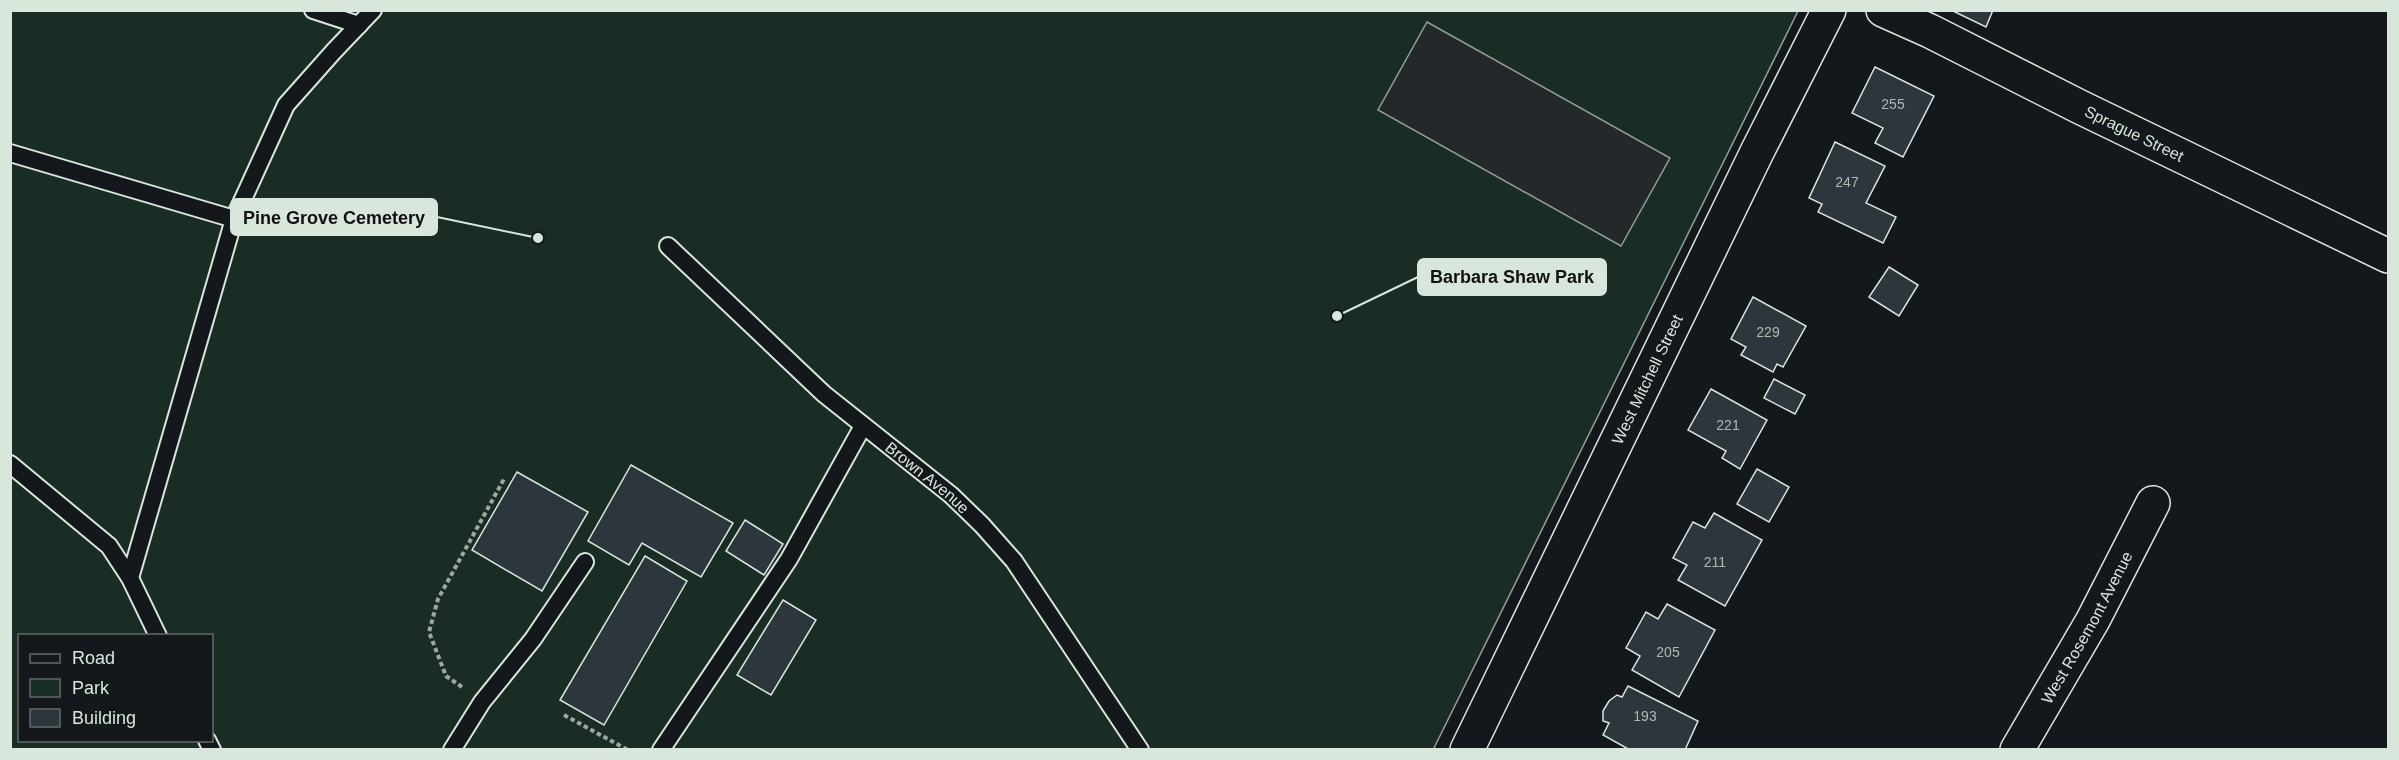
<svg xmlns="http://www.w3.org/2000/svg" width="2399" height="760" viewBox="0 0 2399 760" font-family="Helvetica,sans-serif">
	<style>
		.green { fill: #1a2d24; stroke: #939e99; stroke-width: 1.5; fill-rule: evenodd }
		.parking { fill: #24282b; stroke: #939e99; stroke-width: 1.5 }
		.building { fill: #2c363c; stroke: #d8e6dc; stroke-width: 1.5 }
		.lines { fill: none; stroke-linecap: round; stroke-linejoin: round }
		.service-casing { stroke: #d8e6dc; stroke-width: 20 }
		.minor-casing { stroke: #d8e6dc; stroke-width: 36 }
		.path { stroke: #9da8a2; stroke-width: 4; stroke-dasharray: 4.5 3; stroke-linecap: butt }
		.service { stroke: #14181c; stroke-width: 16 }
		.minor { stroke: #14181c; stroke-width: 33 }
		.labels { text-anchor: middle; stroke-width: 4.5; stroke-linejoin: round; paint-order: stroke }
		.number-label { font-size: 14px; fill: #adbab4 }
		.street-label { font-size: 16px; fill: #d8e6dc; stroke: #14181c }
		.leader { fill: none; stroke: #d8e6dc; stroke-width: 2 }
		.callout-dot { fill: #d8e6dc; stroke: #14181c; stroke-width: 2 }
		.callout { fill: #d8e6dc; stroke: #d8e6dc; stroke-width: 2 }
		.callout-label { font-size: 18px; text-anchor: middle; font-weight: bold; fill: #111 }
	</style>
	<rect width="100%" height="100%" fill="#14181c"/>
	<path class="green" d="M10 11H1798L1433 750 11 749ZM20 636H212V740H20Z"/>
	<path class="parking" d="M1427 22 1670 158 1621 246 1378 110Z"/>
	<g class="building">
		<path d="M1955 10H1993L1986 27 1955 12Z"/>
		<path d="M1875 67 1934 96 1903 157 1875 143 1883 128 1852 113Z"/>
		<path d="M1835 142 1885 166 1866 203 1896 217 1883 243 1818 212 1822 204 1809 198Z"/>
		<path d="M1889 267 1918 285 1899 316 1869 297Z"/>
		<path d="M1753 297 1806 326 1783 367 1777 364 1773 372 1741 355 1746 347 1731 339Z"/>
		<path d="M1774 379 1805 395 1795 414 1764 398Z"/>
		<path d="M1711 389 1767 420 1740 469 1722 458 1726 451 1688 430Z"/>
		<path d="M631 465 733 523 701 577 642 543 629 565 588 541Z"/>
		<path d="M1757 469 1789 487 1769 522 1737 504Z"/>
		<path d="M517 472 588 512 542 591 472 550Z"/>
		<path d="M1714 513 1762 540 1725 606 1678 580 1687 565 1673 558 1693 522 1705 528Z"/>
		<path d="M745 520 783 544 764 575 726 551Z"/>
		<path d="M645 556 687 581 604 725 560 700Z"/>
		<path d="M783 600 816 620 771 695 737 675Z"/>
		<path d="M1667 604 1715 630 1679 697 1632 670 1640 656 1626 648 1646 612 1658 619Z"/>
		<path d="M1628 686 1698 721 1685 750H1630L1603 735 1609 723 1603 721V711L1609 701 1617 695 1622 697Z"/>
	</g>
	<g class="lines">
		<g class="service-casing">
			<g id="service">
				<path d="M313 10 359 25"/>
				<path d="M10 153 234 219"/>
				<path id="s1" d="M668 246 824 394 951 495 982 525 1014 561 1140 750"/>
				<path d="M10 464 109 546 130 578 158 636"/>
				<path d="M130 578 234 219 286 105 334 51 373 10"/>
				<path d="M207 740 212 750"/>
				<path d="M452 750 482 702 533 639 585 562"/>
				<path d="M661 750 789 559 863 426"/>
			</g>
		</g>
		<g class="minor-casing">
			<g id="minor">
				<path id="s2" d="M1883 10 1930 31 2080 107 2388 256"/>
				<path id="s3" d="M1467 750 1757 152 1829 10"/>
				<path id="s4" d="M2017 750 2093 620 2153 503"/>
			</g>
		</g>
		<g class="path">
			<path d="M462 687 446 676 429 632 438 599 504 479"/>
			<path d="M564 715 628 750"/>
		</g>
		<use href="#service" class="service"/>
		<use href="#minor" class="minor"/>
	</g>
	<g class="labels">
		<g class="number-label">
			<text x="1893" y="109">255</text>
			<text x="1847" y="187">247</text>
			<text x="1768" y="337">229</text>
			<text x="1728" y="430">221</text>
			<text x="1715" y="567">211</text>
			<text x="1668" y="657">205</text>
			<text x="1645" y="721">193</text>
		</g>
		<g class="street-label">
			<text dy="6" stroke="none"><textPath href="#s2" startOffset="280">Sprague Street</textPath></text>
			<text dy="6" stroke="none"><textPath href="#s3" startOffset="412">West Mitchell Street</textPath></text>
			<text dy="6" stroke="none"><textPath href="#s1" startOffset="348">Brown Avenue</textPath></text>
			<text dy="6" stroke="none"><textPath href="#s4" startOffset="141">West Rosemont Avenue</textPath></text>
		</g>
	</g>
	<path class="leader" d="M538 238L437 217M1337 316L1418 277"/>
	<g class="callout-dot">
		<circle cx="538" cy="238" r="6"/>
		<circle cx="1337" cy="316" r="6"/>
	</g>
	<g class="callout">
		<rect x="231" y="199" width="206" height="36" rx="6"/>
		<rect x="1418" y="259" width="188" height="36" rx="6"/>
	</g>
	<g class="callout-label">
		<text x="334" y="224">Pine Grove Cemetery</text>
		<text x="1512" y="283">Barbara Shaw Park</text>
	</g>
	<rect width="2399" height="760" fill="none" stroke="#d8e6dc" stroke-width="24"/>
	<rect x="18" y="634" width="195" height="108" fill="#14181c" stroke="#626a69" stroke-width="1.5"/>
	<rect x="30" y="654" width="30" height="9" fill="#14181c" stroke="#626a69" stroke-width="1.5"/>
	<text x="72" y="664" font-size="18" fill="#d8e6dc">Road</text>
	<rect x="30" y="679" width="30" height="18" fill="#1a2d24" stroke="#626a69" stroke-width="1.5"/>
	<text x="72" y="694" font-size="18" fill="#d8e6dc">Park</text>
	<rect x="30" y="709" width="30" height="18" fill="#2c363c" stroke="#626a69" stroke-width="1.5"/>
	<text x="72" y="724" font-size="18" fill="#d8e6dc">Building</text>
</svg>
